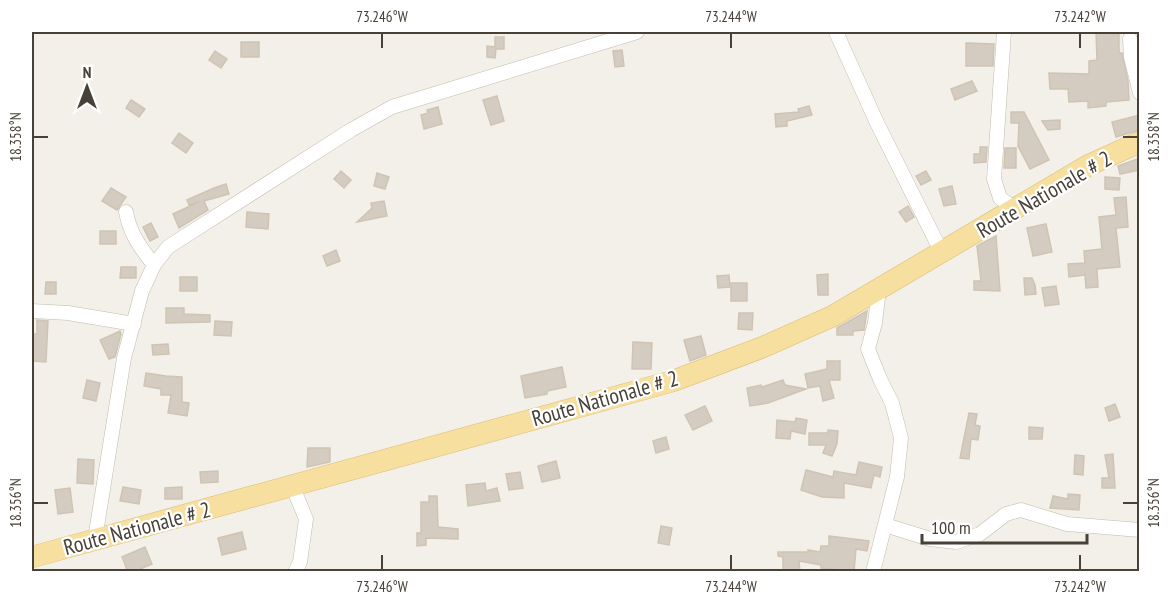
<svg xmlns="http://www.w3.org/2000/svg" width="1171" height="603" viewBox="0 0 1171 603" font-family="'PT Sans Narrow',sans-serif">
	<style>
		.building { fill: #d4ccc0; stroke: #cfc4b3; stroke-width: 1.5 }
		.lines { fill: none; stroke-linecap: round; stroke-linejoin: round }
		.minor-casing { stroke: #c1bbaf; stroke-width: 15 }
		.primary-casing { stroke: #dbbc70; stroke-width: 22 }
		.minor { stroke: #fff; stroke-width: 14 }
		.primary { stroke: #f7df9f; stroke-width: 21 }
		.ticks { fill: none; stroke: #474138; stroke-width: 2 }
		.labels { text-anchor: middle; stroke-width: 4.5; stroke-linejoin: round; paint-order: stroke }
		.street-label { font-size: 22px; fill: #474138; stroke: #fff }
		.neatline { fill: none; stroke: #474138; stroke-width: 2 }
		.ticks-label { font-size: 15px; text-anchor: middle; fill: #474138 }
	</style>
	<rect width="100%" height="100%" fill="#f3f0e9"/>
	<g class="building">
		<path d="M1096 32 1119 34V53H1122L1128 81 1129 100 1106 102V106L1088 108V101L1069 102 1068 89H1050L1049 73 1089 74V61L1097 60Z"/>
		<path d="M495 37H504V49H496L495 58 487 57V46L495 47Z"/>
		<rect x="241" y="42" width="18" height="15"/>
		<path d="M966 43 994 44 993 66H966Z"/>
		<path d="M622 50 624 66 615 67 613 51Z"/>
		<path d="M215 51 227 59 221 68 209 60Z"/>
		<path d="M972 81 977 91 955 100 951 89Z"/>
		<path d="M497 96 504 121 491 125 483 100Z"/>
		<path d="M131 100 145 109 139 117 126 108Z"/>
		<path d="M809 106 812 115 787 121V126L776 127 775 114 799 112 798 109Z"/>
		<path d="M438 107 442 124 424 129 421 115 428 113 427 110Z"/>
		<path d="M1011 112H1024L1049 160 1030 169 1018 146 1019 123H1011Z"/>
		<path d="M1140 115V130L1116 137 1112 122Z"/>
		<path d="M1060 120V129L1048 130 1042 121Z"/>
		<path d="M179 133 193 143 186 153 172 143Z"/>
		<path d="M980 147H987L986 162 974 163V154H980Z"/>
		<path d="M1005 148H1016V168H1004Z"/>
		<path d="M1140 158V170L1120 174 1118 166Z"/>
		<path d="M341 171 351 180 344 188 334 179Z"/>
		<path d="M926 171 931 180 921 185 916 176Z"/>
		<path d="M377 173 389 177 385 189 374 186Z"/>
		<path d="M1105 177 1120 178 1119 190 1105 189Z"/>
		<path d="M226 184 229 194 204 201 208 210 179 228 173 214 199 202 189 205 187 200 214 188Z"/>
		<path d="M952 186 956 204 944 206 939 189Z"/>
		<path d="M111 188 126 197 117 210 102 201Z"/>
		<path d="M1126 197 1128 227 1116 228 1120 267 1097 269 1098 287 1086 288 1085 275 1069 277 1068 264 1085 263 1084 251 1102 249 1099 217 1116 215 1114 198Z"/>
		<path d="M384 201 387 216 357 222 372 208 371 203Z"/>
		<path d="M908 206 914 217 906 222 899 212Z"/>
		<path d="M247 212 269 214 268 229 246 227Z"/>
		<path d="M151 223 158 237 150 241 143 227Z"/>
		<path d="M1046 224 1052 252 1033 256 1027 228Z"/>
		<rect x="100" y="231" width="16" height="13"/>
		<path d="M996 236 1000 291 974 290V281H981L977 246Z"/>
		<path d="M336 250 340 261 327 266 323 256Z"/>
		<path d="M121 267H136V278H120Z"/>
		<path d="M828 274V295H818L817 275Z"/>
		<path d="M729 275 730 287 718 288 717 276Z"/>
		<rect x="180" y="277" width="17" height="14"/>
		<path d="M1024 278H1032L1035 285 1036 294 1025 295Z"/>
		<path d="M46 282H56V294H45Z"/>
		<rect x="731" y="283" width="16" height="18"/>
		<path d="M1056 286 1059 304 1045 306 1042 288Z"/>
		<path d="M166 308H184V314L210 315V322L166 323Z"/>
		<path d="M867 311 864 330 853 331V335H837V328Z"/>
		<path d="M739 313H753L752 330 738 329Z"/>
		<path d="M37 320 48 321 46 362 32 361V334H37Z"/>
		<path d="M215 321 232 322 231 336 214 335Z"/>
		<path d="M120 331 121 334 115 357 109 359 100 340Z"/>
		<path d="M701 336 706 355 690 361 684 340Z"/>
		<path d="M633 342 652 343 651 369H632Z"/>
		<path d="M168 344 169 354 153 355 152 345Z"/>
		<path d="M827 361H840V380H829L834 398 823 401 820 386 808 388 805 374 827 369Z"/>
		<path d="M562 367 566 387 547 391V394L525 398 521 376Z"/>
		<path d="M146 373 166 376 182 377V402L189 403 187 416 168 413 171 395H161V389L144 386Z"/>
		<path d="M87 380 100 383 96 401 83 398Z"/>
		<path d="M783 380 785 385 806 389 768 403 750 406 747 388 761 385 762 387Z"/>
		<path d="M1115 404 1120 417 1109 421 1105 408Z"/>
		<path d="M705 406 712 421 693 430 685 415Z"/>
		<path d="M969 413 977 414 975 425 980 426 978 440 971 439 969 459 960 458Z"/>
		<path d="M796 418 807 420 805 434 791 431 790 439 776 438 777 420 795 422Z"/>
		<path d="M1029 427 1043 428 1042 439H1029Z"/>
		<path d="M828 430 838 431 837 444 832 456 823 453 826 445H809V433H828Z"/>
		<path d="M666 437 669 449 656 453 653 441Z"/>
		<path d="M308 448H330V462L307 467Z"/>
		<path d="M1113 454 1115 488H1102V478H1109L1105 455Z"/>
		<path d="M1075 455 1084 456 1083 475 1074 474Z"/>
		<path d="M78 459 94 460 93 484 77 483Z"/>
		<path d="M556 461 560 478 542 482 538 466Z"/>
		<path d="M859 462 882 467 880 477 874 475 871 488 844 483V498L822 497 801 490 806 470 833 477 834 471 856 475Z"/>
		<path d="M218 471V482L201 483 200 472Z"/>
		<path d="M520 472 523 488 509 490 506 474Z"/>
		<path d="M485 483 486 491 497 488 500 501 468 506 466 485Z"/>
		<path d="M123 487 141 490 139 504 120 501Z"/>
		<path d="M182 487V499H165V488Z"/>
		<path d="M70 488 73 512 58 514 55 490Z"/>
		<path d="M1068 494 1080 495 1079 510 1050 508 1053 496 1068 499Z"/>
		<path d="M429 496H437L438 527 458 529V539L426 538V545L417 546V533H421V502H429Z"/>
		<path d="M661 526 672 528 669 545 658 543Z"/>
		<path d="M242 532 246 549 222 555 218 538Z"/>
		<path d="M829 536 869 541 867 551 856 549 854 571 821 568V565L799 561 800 572H783V557L778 556V552H808V550L820 552 821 546H829Z"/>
		<path d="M145 547 152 564 133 572H128L122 557Z"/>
	</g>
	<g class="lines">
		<g class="minor-casing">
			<g id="minor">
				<path d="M836 32 877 123 942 253"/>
				<path d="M1004 32 994 179 1000 198 1015 209"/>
				<path d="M1130 39 1131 57 1140 93"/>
				<path d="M126 212C130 234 140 247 154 265"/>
				<path d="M32 311 68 313 134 324"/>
				<path d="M292 485 306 519 300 562 295 572"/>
				<path d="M885 525 930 539 956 542 980 534 1006 514 1021 510 1067 524 1140 530"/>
				<path d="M95 539 124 358 142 291 154 265 168 247 351 130 392 107 637 32"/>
				<path d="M873 572 897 477 901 438 892 403 880 379 868 349 875 323 879 289"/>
			</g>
		</g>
		<g class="primary-casing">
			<path id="primary" d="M32 557 673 381 763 347 833 316 1089 165 1140 142"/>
		</g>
		<use href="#minor" class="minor"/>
		<use href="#primary" class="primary"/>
	</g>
	<path class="ticks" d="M382 33V48M731 33V48M1080 33V48M33 137H48M1123 137H1138M33 503H48M1123 503H1138M382 555V570M731 555V570M1080 555V570"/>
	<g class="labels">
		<g class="street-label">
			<text transform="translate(1044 194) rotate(-30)" y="8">Route Nationale # 2</text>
			<text transform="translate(605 398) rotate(-16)" y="8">Route Nationale # 2</text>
			<text transform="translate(137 528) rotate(-15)" y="8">Route Nationale # 2</text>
		</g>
	</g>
	<rect width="1171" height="603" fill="none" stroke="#ffffff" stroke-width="66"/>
	<g transform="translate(87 87)" stroke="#ffffff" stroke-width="4.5" paint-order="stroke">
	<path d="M0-4.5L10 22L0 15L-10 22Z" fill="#474138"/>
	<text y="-9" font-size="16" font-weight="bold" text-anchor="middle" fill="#474138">N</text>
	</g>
	<path d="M922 534v9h165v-9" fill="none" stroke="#474138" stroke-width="3"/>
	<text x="931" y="534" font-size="18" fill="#474138" stroke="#ffffff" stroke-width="4.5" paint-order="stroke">100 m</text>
	<rect x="33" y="33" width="1105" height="537" class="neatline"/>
	<g class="ticks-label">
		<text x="382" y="22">73.246°W</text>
		<text x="731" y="22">73.244°W</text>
		<text x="1080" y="22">73.242°W</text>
		<text transform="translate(16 137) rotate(-90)" y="5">18.358°N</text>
		<text transform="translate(1154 137) rotate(-90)" y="5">18.358°N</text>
		<text transform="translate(16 503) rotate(-90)" y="5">18.356°N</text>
		<text transform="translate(1154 503) rotate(-90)" y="5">18.356°N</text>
		<text x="382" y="592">73.246°W</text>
		<text x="731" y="592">73.244°W</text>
		<text x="1080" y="592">73.242°W</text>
	</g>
</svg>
